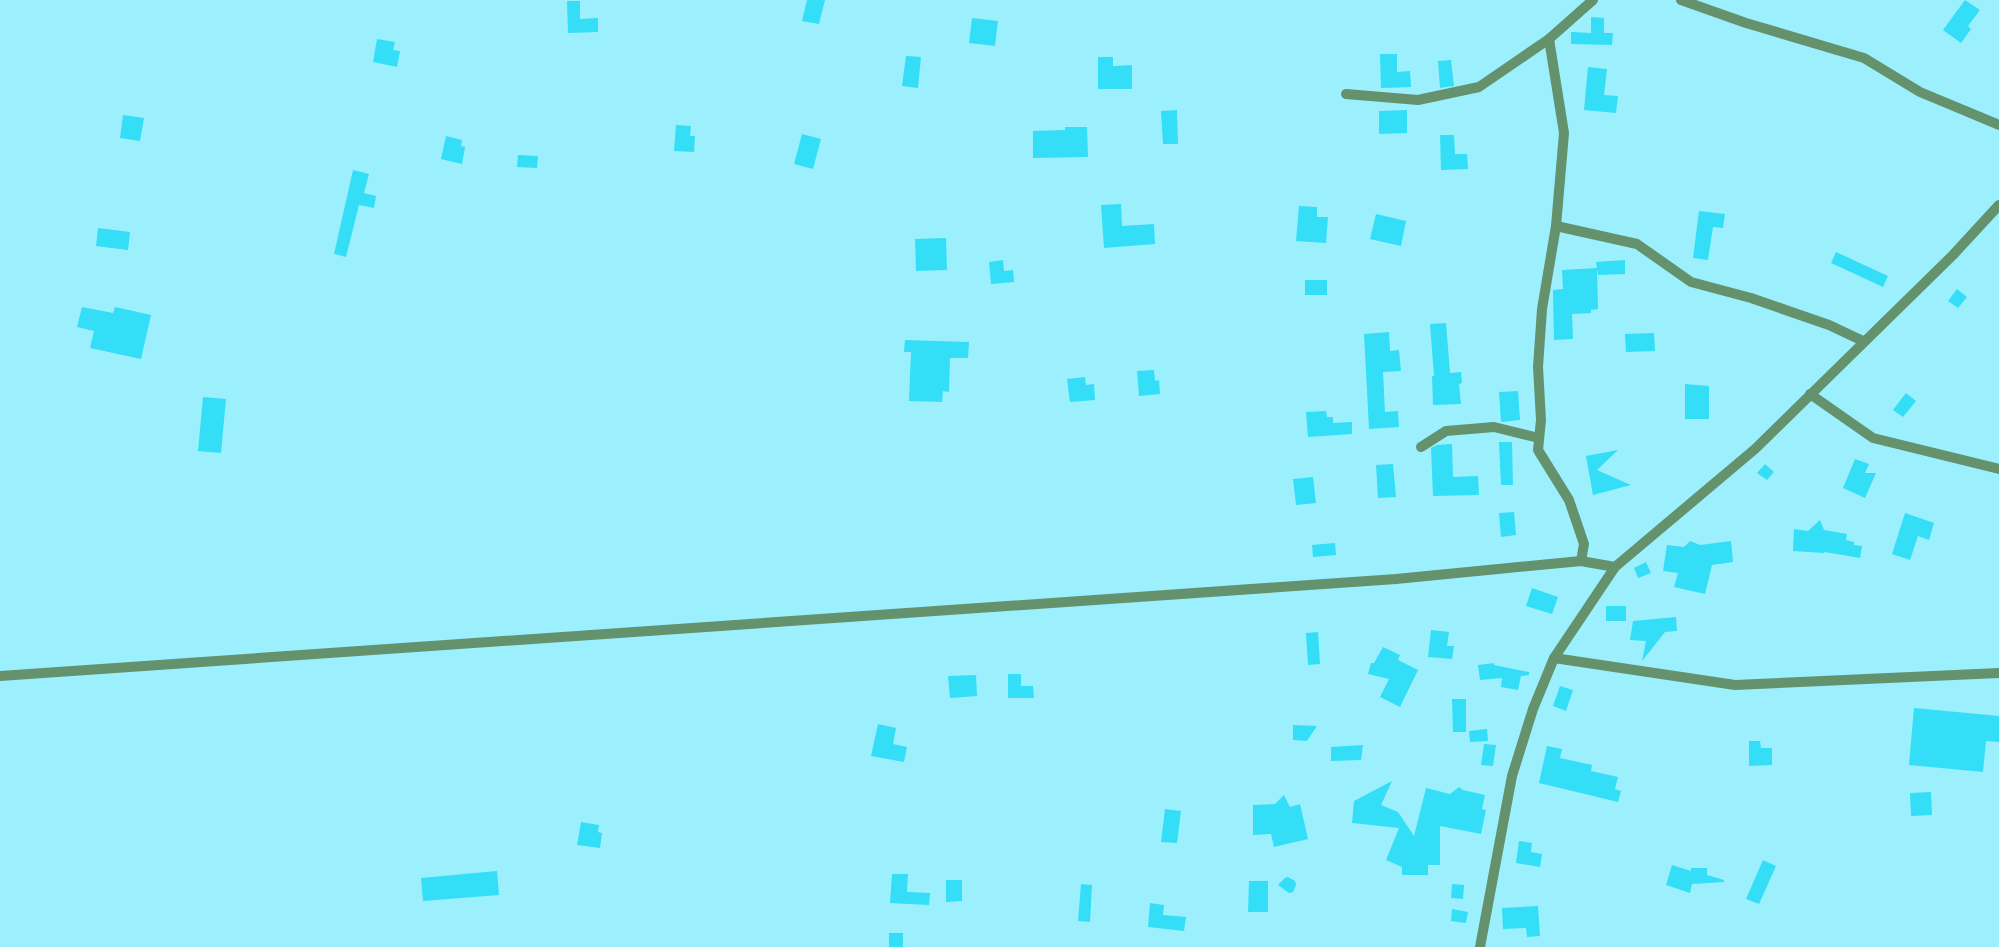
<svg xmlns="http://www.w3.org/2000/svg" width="1999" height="947" viewBox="0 0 1999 947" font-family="Inter,sans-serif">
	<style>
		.building { fill: #33def6 }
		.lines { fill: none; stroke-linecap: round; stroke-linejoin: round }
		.minor { stroke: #64926c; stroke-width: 10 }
	</style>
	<rect width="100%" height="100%" fill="#9cf0fe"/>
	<g class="building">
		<path d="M807 0H825L819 24 802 21Z"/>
		<path d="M1965 0 1980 10 1968 26 1971 29 1961 43 1943 30Z"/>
		<path d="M567 1H580V19L598 18V32L568 33Z"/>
		<path d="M1591 17 1604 18V33H1613L1612 45 1571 44V32L1591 33Z"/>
		<path d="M972 18 998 21 995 46 969 43Z"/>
		<path d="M377 39 395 42 393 50 400 51 397 67 373 62Z"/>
		<path d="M1380 54H1397V72L1410 71 1411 87 1381 88Z"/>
		<path d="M906 56 921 57 918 88 902 86Z"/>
		<path d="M1098 57H1113V66L1132 65V89H1098Z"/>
		<path d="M1451 60 1454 86 1440 88 1438 61Z"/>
		<path d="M1588 67 1607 69 1604 95 1618 96 1616 113 1584 110Z"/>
		<path d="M1177 110 1178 144H1163L1161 111Z"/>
		<path d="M1407 110V133L1379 134V111Z"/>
		<path d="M123 115 144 118 140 141 120 138Z"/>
		<path d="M676 125 691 126 690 136H695L694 152 674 151Z"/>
		<path d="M1065 127H1087L1088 157 1033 158V131L1065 130Z"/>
		<path d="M802 134 821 139 813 169 794 164Z"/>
		<path d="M1440 135H1454L1455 154H1467L1468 169 1441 170Z"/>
		<path d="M446 136 462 140 461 146 465 147 462 164 441 159Z"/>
		<path d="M518 155 538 156 537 168 517 167Z"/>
		<path d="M353 170 369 174 364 193 376 196 374 208 359 205 346 257 334 254Z"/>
		<path d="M1121 204 1122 226 1154 224 1155 244 1104 248 1101 205Z"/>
		<path d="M1299 206 1317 207V217H1328L1326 243 1296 241Z"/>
		<path d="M1699 211 1725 214 1723 228 1713 227 1708 260 1693 258Z"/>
		<path d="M1376 214 1406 221 1401 246 1370 239Z"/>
		<path d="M98 228 130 232 128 250 96 246Z"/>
		<path d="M946 238 947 270 916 271 915 239Z"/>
		<path d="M1836 252 1888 276 1883 287 1831 263Z"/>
		<path d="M1003 260 1004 271 1013 270 1014 282 991 284 989 262Z"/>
		<path d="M1625 260V274L1598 275 1597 269 1598 309 1591 310V313L1572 314 1573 339 1554 340 1553 290 1563 289 1562 270 1597 268 1596 262Z"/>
		<rect x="1305" y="280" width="22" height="15"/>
		<path d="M1957 289 1967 297 1958 308 1948 301Z"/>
		<path d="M82 307 113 313 115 307 151 315 141 359 90 348 94 331 77 327Z"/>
		<path d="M1446 323 1450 373 1461 372 1462 383 1459 384 1461 404 1433 405 1432 376H1434L1430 324Z"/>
		<path d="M1389 332 1390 351 1399 350 1401 371 1383 372 1385 412 1398 411 1399 427 1369 429 1364 334Z"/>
		<path d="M1654 333 1655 351 1626 352 1625 334Z"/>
		<path d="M905 340 969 342 968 358H950L949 392 943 391 942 402 909 401 911 352H904Z"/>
		<path d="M1154 370 1155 381 1159 380 1160 394 1139 396 1137 371Z"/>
		<path d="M1085 377 1086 385 1094 384 1095 400 1070 402 1067 379Z"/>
		<path d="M1685 384 1709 386V419H1685Z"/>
		<path d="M1518 391 1520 420 1501 422 1499 392Z"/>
		<path d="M1906 393 1916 401 1903 417 1893 410Z"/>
		<path d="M203 397 226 399 221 453 198 451Z"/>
		<path d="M1326 411 1327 417H1333V423L1352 422V434L1308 437 1306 412Z"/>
		<path d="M1499 442H1512L1513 485H1501Z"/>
		<path d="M1452 444 1453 477 1478 476 1479 495 1433 496 1431 448 1437 445Z"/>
		<path d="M1618 450 1597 470 1631 485 1593 495 1586 456Z"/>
		<path d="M1855 459 1869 464 1865 473H1876L1865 498 1843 488Z"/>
		<path d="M1393 464 1396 497 1378 498 1376 465Z"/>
		<path d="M1765 464 1774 472 1767 480 1757 473Z"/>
		<path d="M1313 477 1316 503 1296 505 1293 479Z"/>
		<path d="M1514 512 1516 535 1501 537 1499 513Z"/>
		<path d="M1905 513 1934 523 1929 540 1918 536 1910 560 1892 554Z"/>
		<path d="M1820 520 1824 530 1847 534 1846 540 1854 542V545L1862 546 1860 558 1825 552 1824 553 1793 551 1794 529 1808 531Z"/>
		<path d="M1690 541 1700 545 1731 541 1733 562 1712 565 1705 594 1674 587 1678 573 1663 571 1667 545 1684 547Z"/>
		<path d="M1335 543 1336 555 1313 557 1312 545Z"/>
		<path d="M1646 562 1651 573 1638 578 1634 568Z"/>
		<path d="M1532 588 1558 597 1552 614 1526 606Z"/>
		<rect x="1606" y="606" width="20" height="15"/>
		<path d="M1676 617 1677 631 1665 632 1642 661 1646 641 1630 640 1633 621Z"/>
		<path d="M1431 630 1449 632 1447 646H1454L1452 659 1428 657Z"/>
		<path d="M1318 632 1320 664 1308 665 1306 633Z"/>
		<path d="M1383 647 1400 655 1398 660 1418 670 1400 707 1380 697 1389 679 1368 674 1371 663H1374Z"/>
		<path d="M1494 663V665L1529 672V675L1521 676 1518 690 1501 687 1502 678 1480 680 1478 665Z"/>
		<path d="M1008 674H1021V686H1033L1034 698H1008Z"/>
		<path d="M976 675 977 696 950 698 948 676Z"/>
		<path d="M1560 686 1573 690 1566 711 1553 706Z"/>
		<path d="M1452 699H1466V732H1453Z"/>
		<path d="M1914 708 1999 716V742L1986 741 1983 772 1909 765Z"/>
		<path d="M878 724 896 728 893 744 907 747 904 762 871 756Z"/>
		<path d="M1293 725 1317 726 1307 741 1293 740Z"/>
		<path d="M1487 729 1488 741 1470 742 1469 731Z"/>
		<path d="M1749 741H1760L1761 748H1772V765L1749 766Z"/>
		<path d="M1484 744 1496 745 1493 766 1481 765Z"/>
		<path d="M1363 745 1361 760 1331 761V747Z"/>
		<path d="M1547 746 1562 749 1560 758 1592 765 1591 771 1618 777 1615 789 1621 791 1618 802 1539 783Z"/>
		<path d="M1392 781 1381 805 1398 812 1414 836 1426 788 1450 794 1459 787 1463 790 1485 795 1482 809 1486 810 1481 834 1440 826V865H1428V875H1402V867L1386 860 1399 828 1352 823 1354 801Z"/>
		<path d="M1931 792 1932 815 1911 816 1910 793Z"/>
		<path d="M1284 795 1290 807 1300 804 1308 839 1274 847 1271 834 1253 835V805L1275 804Z"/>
		<path d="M1165 809 1181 811 1177 843 1161 842Z"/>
		<path d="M581 822 599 825 598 832 602 833 600 848 577 845Z"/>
		<path d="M1519 841 1532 843 1531 852 1542 854 1540 867 1516 863Z"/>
		<path d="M1763 860 1776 866 1759 904 1746 899Z"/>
		<path d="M1672 865 1691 871V868H1707V875L1724 880V882L1692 884 1690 893 1666 885Z"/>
		<path d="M497 871 499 895 423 901 421 878Z"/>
		<path d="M892 874H908L907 892 930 893 929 905 890 903Z"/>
		<path d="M1288 877 1295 881 1296 885 1293 892 1289 893 1278 885 1285 878Z"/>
		<path d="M946 880H962V901L946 902Z"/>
		<path d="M1249 881H1268V912H1248Z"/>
		<path d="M1081 884 1092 885 1090 922 1078 921Z"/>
		<path d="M1452 884 1464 885 1463 899 1451 898Z"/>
		<path d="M1150 903 1164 905 1163 915 1186 917 1184 931 1148 927Z"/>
		<path d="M1538 906 1540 936 1527 937 1526 928 1503 929 1502 908Z"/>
		<path d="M1452 909 1468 912 1466 923 1451 921Z"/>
		<rect x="889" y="933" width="14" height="14"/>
	</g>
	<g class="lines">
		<g class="minor">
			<path d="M1681 0 1746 23 1864 58 1920 92 1999 125"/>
			<path d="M1549 39 1564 133 1556 226 1542 309 1538 367 1541 420 1538 450 1569 500 1584 544 1581 561"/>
			<path d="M1346 94 1418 100 1479 87 1549 39 1593 0"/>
			<path d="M1556 226 1637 244 1691 282 1751 298 1829 325 1863 341"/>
			<path d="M1810 394 1873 438 1999 469"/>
			<path d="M1421 447 1446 431 1494 427 1539 438"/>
			<path d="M1554 658 1735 685 1999 673"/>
			<path d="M0 676 1396 579 1581 561 1615 567"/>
			<path d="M1480 947 1512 776 1533 709 1554 658 1615 567 1755 449 1953 255 1999 205"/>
		</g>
	</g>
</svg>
